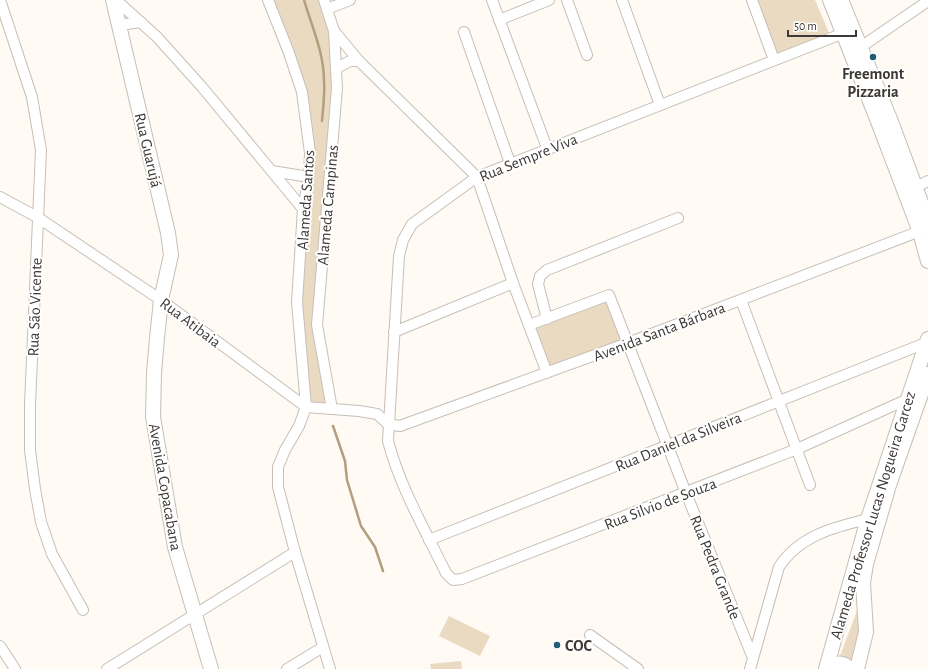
<svg xmlns="http://www.w3.org/2000/svg" width="928" height="669" viewBox="0 0 928 669" font-family="'Alegreya Sans',sans-serif">
	<style>
		.green { fill: #eadac1 }
		.lines { fill: none; stroke-linecap: round; stroke-linejoin: round }
		.stream { stroke: #b39e80; stroke-width: 2.5 }
		.street-casing { stroke: #c5bfb7; stroke-width: 12 }
		.secondary-casing { stroke: #c5bfb7; stroke-width: 16 }
		.street { stroke: #fff; stroke-width: 10 }
		.secondary { stroke: #fff; stroke-width: 14 }
		.poi-dot { fill: #215e75; stroke: #fff; stroke-width: 1.5 }
		.labels { text-anchor: middle; stroke-width: 4; stroke-linejoin: round; paint-order: stroke }
		.poi-label { font-size: 16px; font-weight: bold; fill: #3c3936; stroke: #fff }
		.street-label { font-size: 16px; fill: #3c3936; stroke: #fff }
	</style>
	<rect width="100%" height="100%" fill="#fffaf3"/>
	<g class="green">
		<path d="M268 0H324L337 68 319 304 332 409 306 407 297 302 309 177 302 92Z"/>
		<path d="M755 0H815L830 35 776 56Z"/>
		<path d="M609 295 628 343 547 373 529 325Z"/>
		<path d="M857 611 860 631 852 669 838 661Z"/>
		<path d="M449 616 490 636 480 656 439 636Z"/>
		<path d="M461 661 462 669H431L430 664Z"/>
	</g>
	<g class="lines">
		<g class="stream">
			<path d="M304 0C312 27 324 53 324 81 325 94 323 108 322 121"/>
			<path d="M333 426 345 461 347 480 361 526 375 547 383 571"/>
		</g>
		<g class="street-casing">
			<g id="street">
				<path d="M0 0 32 97 41 150 30 405V450L35 489 41 522 52 554 83 610"/>
				<path d="M116 0 157 37 202 87 303 209"/>
				<path d="M268 0 289 53 302 92 310 153 309 177 303 209 297 302 306 407 299 426 285 450 278 467V487L295 552 330 669"/>
				<path d="M324 0 334 31 337 88 317 325 332 409"/>
				<path d="M492 0 547 148"/>
				<path d="M567 0 587 55"/>
				<path d="M622 0 660 105"/>
				<path d="M752 0 774 60"/>
				<path d="M327 9 350 0"/>
				<path d="M499 20 549 0"/>
				<path d="M119 25 141 22"/>
				<path d="M334 31 359 61 477 177 513 283 547 373"/>
				<path d="M464 32 510 163"/>
				<path d="M844 33 477 177 412 224 403 240 399 256 388 441C400 487 425 530 446 573L453 580 462 579 797 449 908 399"/>
				<path d="M855 51 928 1"/>
				<path d="M337 68 350 61H359"/>
				<path d="M272 171 309 177"/>
				<path d="M916 187 928 181"/>
				<path d="M0 197 37 217 161 300 306 407 359 411 377 414 388 424"/>
				<path d="M741 300 810 485"/>
				<path d="M547 319 538 284 540 276 547 270 678 218"/>
				<path d="M529 325 609 295 686 493 753 658"/>
				<path d="M394 332 513 283"/>
				<path d="M388 424 400 426 628 343 928 228"/>
				<path d="M429 540 928 342"/>
				<path d="M590 635 638 669"/>
				<path d="M0 646 15 669"/>
				<path d="M107 669 295 552"/>
				<path d="M287 669 323 647"/>
				<path d="M750 669 779 567C799 536 834 527 868 519"/>
			</g>
		</g>
		<g class="secondary-casing">
			<g id="secondary">
				<path d="M113 0 168 233 171 255 161 300 157 338 154 373 153 417 175 547 211 669"/>
				<path d="M830 0 879 124 920 232 928 261"/>
				<path d="M841 0 890 119 928 221"/>
				<path d="M827 666C837 663 843 661 850 669"/>
				<path d="M826 669 868 519 928 339"/>
				<path d="M857 669 866 632 863 583 866 564 889 485 928 374"/>
			</g>
		</g>
		<use href="#street" class="street"/>
		<use href="#secondary" class="secondary"/>
	</g>
	<g class="poi-dot">
		<circle cx="873" cy="57" r="4"/>
		<circle cx="557" cy="645" r="4"/>
	</g>
	<g class="labels">
		<g class="poi-label">
			<text x="873" y="79">Freemont<tspan x="873" dy="18">Pizzaria</tspan></text>
			<text x="565" y="651" text-anchor="start">COC</text>
		</g>
		<g class="street-label">
			<text transform="translate(149 150) rotate(77)" y="6">Rua Guarujá</text>
			<text transform="translate(528 157) rotate(-22)" y="6">Rua Sempre Viva</text>
			<text transform="translate(305 200) rotate(-86)" y="6">Alameda Santos</text>
			<text transform="translate(327 205) rotate(-85)" y="6">Alameda Campinas</text>
			<text transform="translate(34 307) rotate(-88)" y="6">Rua São Vicente</text>
			<text transform="translate(191 322) rotate(37)" y="6">Rua Atibaia</text>
			<text transform="translate(659 331) rotate(-21)" y="6">Avenida Santa Bárbara</text>
			<text transform="translate(678 441) rotate(-22)" y="6">Rua Daniel da Silveira</text>
			<text transform="translate(166 487) rotate(80)" y="6">Avenida Copacabana</text>
			<text transform="translate(660 503) rotate(-21)" y="6">Rua Silvio de Souza</text>
			<text transform="translate(872 515) rotate(-73)" y="6">Alameda Professor Lucas Nogueira Garcez</text>
			<text transform="translate(716 567) rotate(68)" y="6">Rua Pedra Grande</text>
		</g>
	</g>
	<path d="M788 30v6h68v-6" fill="none" stroke="#3c3936" stroke-width="2"/>
	<text x="794" y="30" font-size="12" fill="#3c3936" stroke="#ffffff" stroke-width="3" paint-order="stroke">50 m</text>
</svg>
